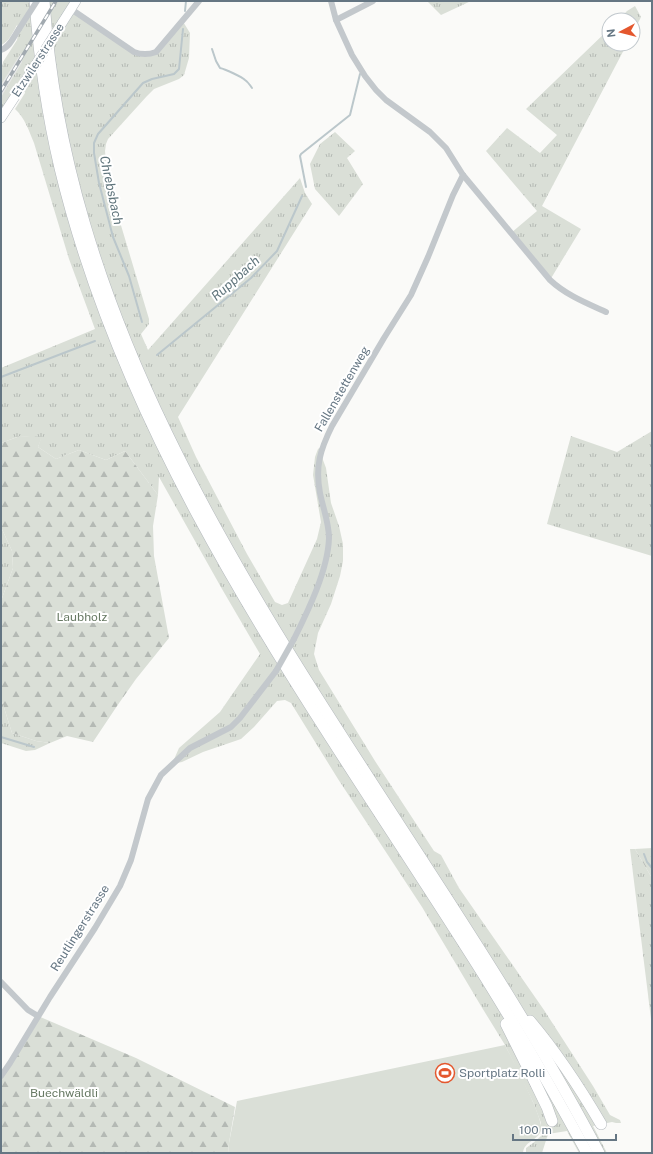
<svg xmlns="http://www.w3.org/2000/svg" width="653" height="1154" viewBox="0 0 653 1154" font-family="'Public Sans',sans-serif">
	<style>
		.built { fill: #e8e9e9 }
		.grass { fill: url(#grass-tufts) }
		.forest { fill: url(#forest-firs) }
		.green { fill: #dadfd7 }
		.lines { fill: none; stroke-linecap: round; stroke-linejoin: round }
		.stream { stroke: #bbc7cb; stroke-width: 2 }
		.secondary-casing { stroke: #b3babf; stroke-width: 10 }
		.motorway-casing { stroke: #b4b9bd; stroke-width: 12 }
		.minor { stroke: #c3c8cc; stroke-width: 6 }
		.secondary { stroke: #fff; stroke-width: 9 }
		.motorway { stroke: #fff; stroke-width: 11 }
		.rail-casing { stroke: #a2aab0; stroke-width: 3.5 }
		.rail { stroke: #fff; stroke-width: 2; stroke-dasharray: 6; stroke-linecap: butt }
		.secondary-bridge-casing { stroke: #b3babf; stroke-width: 10; stroke-linecap: butt }
		.minor-bridge { stroke: #c3c8cc; stroke-width: 6 }
		.secondary-bridge { stroke: #fff; stroke-width: 9 }
		.labels { text-anchor: middle; stroke-width: 4; stroke-linejoin: round; paint-order: stroke }
		.street-label { font-size: 12px; fill: #657683; stroke: #fff }
		.park-label { font-size: 12px; fill: #687a64; stroke: #fff }
		.poi-label { font-size: 12px; fill: #657683; stroke: #fff; text-anchor: start }
		.water-label { font-size: 13px; font-style: italic; fill: #60757c; stroke: #fff }
	</style>
	<defs>
		<pattern id="grass-tufts" width="24" height="20" patternUnits="userSpaceOnUse"><rect width="24" height="20" fill="#dadfd7"/><path d="M3 7l-1-3M5 7V3M7 7l1-3M15 17l-1-3M17 17v-4M19 17l1-3" fill="none" stroke="#b4b9b4"/></pattern>
		<pattern id="forest-firs" width="22" height="20" patternUnits="userSpaceOnUse"><rect width="22" height="20" fill="#dadfd7"/><path d="M5 1l3.5 6h-7zM16 11l3.5 6h-7z" fill="#b4b9b4"/></pattern>
	</defs>
	<rect width="100%" height="100%" fill="#fafaf8"/>
	<path class="built" d="M21 52 22 63 1 97V85Z"/>
	<g class="grass">
		<path d="M1 1H76L71 8 134 52H156L182 20 190 33 189 58 184 75 179 79 154 89 147 96 108 139 106 144 105 151 106 161 117 212 149 319V324L141 334 148 350 300 178 305 193 312 204 178 417 196 457 247 554 275 602 282 605 288 603 317 539 321 522 313 475 315 457 318 449 322 446 323 460 326 468 331 503 339 526 343 544V561L340 576 331 604 318 633 314 654 319 670 375 761 434 851 441 855 459 888 544 1010 593 1086 610 1115 620 1120 621 1123H616L612 1122 593 1126 607 1153H579L567 1131 548 1134 542 1153H526V1148L533 1143 541 1136V1123L533 1102 505 1045 481 1006 422 907 338 779 291 703 285 700 277 701 254 727 241 739 203 752 182 762 172 764 179 748 220 712 260 654 222 589 159 477 158 495 125 451 106 460 79 450 56 459 38 447 41 438 20 436 1 443V368L95 329 69 259 34 143C29 131 25 118 15 109L25 93 23 75 1 111V97L22 62 21 53 1 85V74L3 62 17 40 19 29 17 25C13 32 9 42 1 45Z"/>
		<path d="M427 1H471L441 15Z"/>
		<path d="M635 6 641 17 633 33V20H618L627 11Z"/>
		<path d="M609 29V44H627L542 206 581 229 550 280 511 233 537 211 486 151 507 128 540 153 557 135 526 109Z"/>
		<path d="M335 132 355 151 347 158 363 184 339 216 315 189 310 164 320 144Z"/>
		<path d="M652 431V556L547 524 571 436 617 452Z"/>
		<path d="M1 527 12 551 13 568 1 601Z"/>
		<path d="M1 698 12 733 36 741 50 743 35 750 26 751 1 743Z"/>
		<path d="M630 849H635L652 878V1027Z"/>
	</g>
	<g class="forest">
		<path d="M20 436 42 437 38 447 56 459 79 450 106 460 125 451 158 495 153 526 154 556 169 638 136 679 117 706 93 742 67 736 50 743 36 741 12 733 1 698V601L13 568 12 551 1 527V443Z"/>
		<path d="M652 848V878L635 849Z"/>
		<path d="M38 1016 136 1058 235 1107 229 1143 228 1153H1V1076Z"/>
	</g>
	<path class="green" d="M505 1045C512 1059 544 1118 541 1130 538 1141 524 1141 523 1153H228L229 1143 237 1101Z"/>
	<g class="lines">
		<g class="stream">
			<path d="M185 11 186 1"/>
			<path d="M212 49 216 61 220 68C225 69 242 77 245 80 248 82 250 85 252 88"/>
			<path d="M306 187 300 156 301 154 350 115 360 74"/>
			<path d="M142 322 129 276 113 237 99 183 94 153V143L98 134 143 83 152 79 174 74 179 69 183 29"/>
			<path d="M157 355 251 278 277 251 302 196"/>
			<path d="M1 377 95 341"/>
			<path d="M1 737 34 747"/>
			<path d="M644 854 647 862 652 868"/>
		</g>
		<g class="secondary-casing">
			<g id="secondary">
				<path d="M62 23 76 1"/>
				<path d="M1 118 24 83"/>
			</g>
		</g>
		<g class="motorway-casing">
			<g id="motorway">
				<path d="M35 1C39 57 47 113 60 168 133 472 327 724 490 985 524 1040 556 1096 587 1153"/>
				<path d="M44 1C74 445 402 778 599 1153"/>
				<path d="M530 1021C557 1053 580 1088 601 1124"/>
				<path d="M506 1024 529 1070 547 1107 552 1121"/>
			</g>
		</g>
		<g class="minor">
			<path d="M331 1 336 20 352 55 365 76 376 90 386 100 430 132 446 148 463 175 550 280C566 295 586 303 606 312"/>
			<path d="M71 9 134 52C142 55 148 55 156 52L199 1"/>
			<path d="M336 20 373 1"/>
			<path d="M1 50C10 47 14 36 19 29"/>
			<path d="M294 639C308 611 328 570 329 538 329 523 323 508 320 493 315 467 320 450 332 426L384 338 411 295 428 257 453 195 463 175"/>
			<path d="M1 982 28 1010 38 1016"/>
			<path d="M1 1076 10 1063 50 997 95 928 120 886 131 860 148 799 161 775 190 748 231 727 240 718 276 671"/>
		</g>
		<use href="#secondary" class="secondary"/>
		<use href="#motorway" class="motorway"/>
		<g class="rail-casing">
			<path id="rail" d="M1 91 56 1"/>
		</g>
		<use href="#rail" class="rail"/>
		<g class="secondary-bridge-casing">
			<path id="secondary-bridge" d="M24 83 62 23"/>
		</g>
		<g class="minor-bridge">
			<path d="M19 29 37 1"/>
			<path d="M276 671 294 639"/>
		</g>
		<use href="#secondary-bridge" class="secondary-bridge"/>
	</g>
	<defs>
		<g id="stadium-ring" transform="scale(1)"><circle r="9.5" fill="#fff" stroke="#e4572e" stroke-width="1.5"/><path d="M0-5a6.5 5 0 1 0 0 10a6.5 5 0 1 0 0-10ZM-3.5-1.8h7v3.6h-7Z" fill="#e4572e"/></g>
	</defs>
	<g fill-rule="evenodd">
		<use href="#stadium-ring" x="445" y="1073"/>
	</g>
	<g class="labels">
		<g class="street-label">
			<text transform="translate(38 60) rotate(-57)" y="4">Etzwilerstrasse</text>
			<text transform="translate(342 389) rotate(-60)" y="4">Fallenstettenweg</text>
			<text transform="translate(80 928) rotate(-58)" y="4">Reutlingerstrasse</text>
		</g>
		<g class="park-label">
			<text x="82" y="621">Laubholz</text>
			<text x="64" y="1097">Buechwäldli</text>
		</g>
		<g class="poi-label">
			<text x="459" y="1077">Sportplatz Rolli</text>
		</g>
		<g class="water-label">
			<text transform="translate(112 190) rotate(78)" y="5">Chrebsbach</text>
			<text transform="translate(235 278) rotate(-42)" y="5">Ruppbach</text>
		</g>
	</g>
	<rect width="653" height="1154" fill="none" stroke="#657683" stroke-width="4"/>
	<g transform="translate(621 32) rotate(263)"><circle r="19" fill="#ffffff" stroke="#c1c8cd"/>
	<path d="M0-3L7 15L0 10L-7 15Z" fill="#e4572e"/>
	<text y="-6" font-size="11" font-weight="bold" text-anchor="middle" fill="#657683">N</text>
	</g>
	<path d="M513 1134v6h103v-6" fill="none" stroke="#657683" stroke-width="2"/>
	<text x="519" y="1134" font-size="12" fill="#657683" stroke="#ffffff" stroke-width="3" paint-order="stroke">100 m</text>
</svg>
